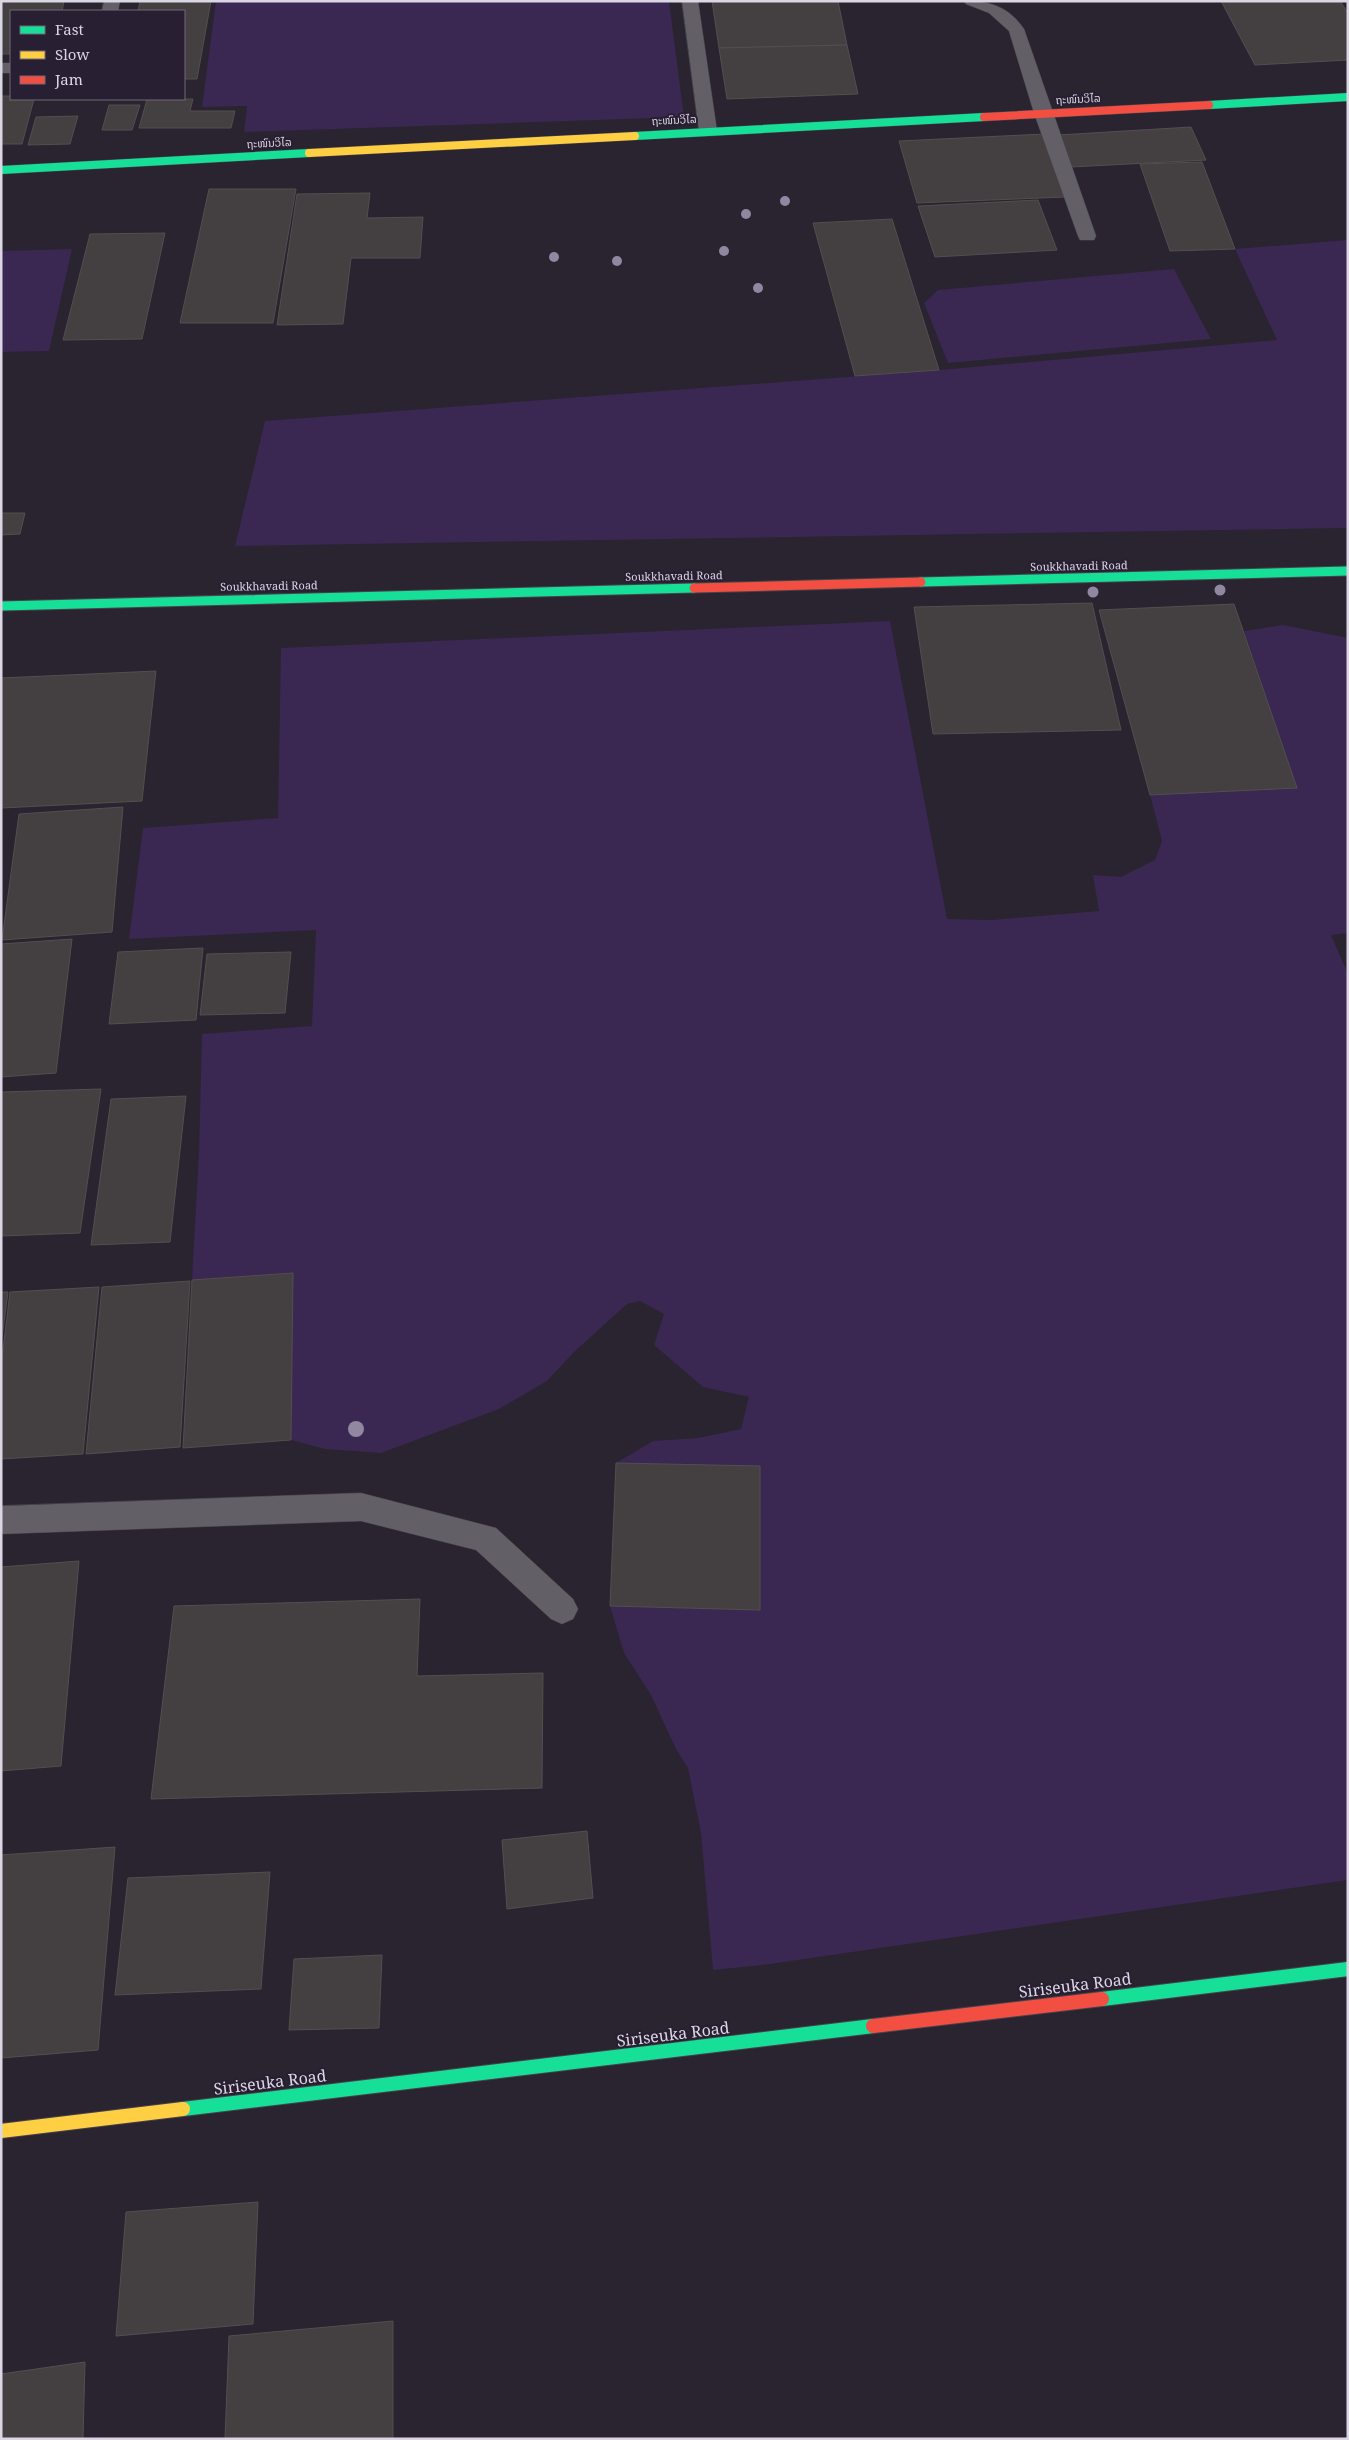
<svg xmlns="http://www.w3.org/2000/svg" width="1349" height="2440" viewBox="0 0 1349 2440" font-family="'Noto Serif','Noto Sans Lao',serif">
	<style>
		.green { fill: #3a2752 }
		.building { fill: #443f41; stroke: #544e50 }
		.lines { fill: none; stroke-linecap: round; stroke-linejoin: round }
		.lane-casing { stroke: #46424c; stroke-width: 1 }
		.street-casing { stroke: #46424c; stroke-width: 1 }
		.fast-far2-casing { stroke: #46424c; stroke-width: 9 }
		.fast-far1-casing { stroke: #46424c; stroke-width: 11 }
		.fast-casing { stroke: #46424c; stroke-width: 16 }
		.slow-far1-casing { stroke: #46424c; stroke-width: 9 }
		.slow-casing { stroke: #46424c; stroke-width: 16 }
		.jam-far2-casing { stroke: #46424c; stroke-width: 9 }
		.jam-far1-casing { stroke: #46424c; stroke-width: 11 }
		.jam-casing { stroke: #46424c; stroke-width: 16 }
		.lane { fill: #625f67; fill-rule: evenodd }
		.street { fill: #625f67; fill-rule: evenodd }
		.fast-far2 { stroke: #16e098; stroke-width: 8 }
		.fast-far1 { stroke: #16e098; stroke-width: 9 }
		.fast { stroke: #16e098; stroke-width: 14 }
		.slow-far1 { stroke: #ffcf43; stroke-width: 8 }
		.slow { stroke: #ffcf43; stroke-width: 14 }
		.jam-far2 { stroke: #f24e42; stroke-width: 8 }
		.jam-far1 { stroke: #f24e42; stroke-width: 9 }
		.jam { stroke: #f24e42; stroke-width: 14 }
		.tree { fill: #9187a0 }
		.labels { text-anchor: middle; stroke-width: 4; stroke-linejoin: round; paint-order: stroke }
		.far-street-label { font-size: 11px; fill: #dbd6e3; stroke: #281f33 }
		.near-street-label { font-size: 16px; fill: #dbd6e3; stroke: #281f33 }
	</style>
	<rect width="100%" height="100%" fill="#29242f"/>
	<g class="green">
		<path d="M216 1H669L684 117 244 132 247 106 202 107Z"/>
		<path d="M1348 240V528L235 546 265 421 939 370 1277 340 1235 249Z"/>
		<path d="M72 249 49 351 1 352V251Z"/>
		<path d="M1174 269 1211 339 948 363 924 303 938 290Z"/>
		<path d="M890 621 947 919 992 920 1099 911 1093 875 1121 877 1155 860 1162 841 1150 795 1296 787 1244 631 1283 625 1348 638V933L1331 935 1348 974V1880L763 1965 713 1970 701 1833 688 1768 676 1749 651 1695 624 1653 610 1606 760 1610V1467L616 1463 653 1441 698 1438 741 1429 749 1397 703 1387 654 1345 664 1314 640 1301 627 1304 574 1352 547 1381 499 1409 381 1453 325 1449 291 1440 293 1273 192 1280 199 1152 202 1034 312 1026 316 930 129 939 143 828 278 818 281 648Z"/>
	</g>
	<g class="building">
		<path d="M1 1H64L62 11H11V54H1Z"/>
		<path d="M140 1H211L197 79H184V11H138Z"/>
		<path d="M712 1H838L847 45 719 48Z"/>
		<path d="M1221 1H1340L1348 13V60L1255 65Z"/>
		<path d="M847 45 858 94 727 99 719 48Z"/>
		<path d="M1 96H11V99H34L22 144H1Z"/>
		<path d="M147 99H193L190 111H235L231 128H139Z"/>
		<path d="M109 105H140L132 130H102Z"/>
		<path d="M78 116 70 144 28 145 36 117Z"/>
		<path d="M1191 127 1206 160 1071 167 1058 135Z"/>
		<path d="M1044 134 1066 197 917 203 899 141Z"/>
		<path d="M1202 162 1235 249 1170 251 1140 164Z"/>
		<path d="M209 189H296L273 323H180Z"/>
		<path d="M370 193 367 218 423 217 420 258H351L343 324 277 325 297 194Z"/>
		<path d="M1038 200 1057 250 935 257 918 206Z"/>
		<path d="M892 219 939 370 855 376 813 223Z"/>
		<path d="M165 233 142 339 63 340 90 234Z"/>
		<path d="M1 513H25L20 534 1 535Z"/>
		<path d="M1092 603 1121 730 933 734 914 607Z"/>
		<path d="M1234 604 1297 788 1150 795 1099 610Z"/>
		<path d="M156 671 142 801 1 808V678Z"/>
		<path d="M123 807 112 932 2 940 19 814Z"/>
		<path d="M72 939 56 1073 1 1077V944Z"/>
		<path d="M203 948 196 1020 109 1024 118 952Z"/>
		<path d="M291 952 285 1013 200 1015 207 954Z"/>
		<path d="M101 1089 80 1233 1 1236V1092Z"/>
		<path d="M186 1096 170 1242 91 1245 111 1099Z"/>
		<path d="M293 1273 291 1440 183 1448 192 1280Z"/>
		<path d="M190 1281 180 1447 86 1454 102 1287Z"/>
		<path d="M99 1287 83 1454 1 1459V1366L10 1292Z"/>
		<path d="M1 1292H8L1 1345Z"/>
		<path d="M616 1463 760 1466V1610L610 1606Z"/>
		<path d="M79 1561 61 1766 1 1771V1567Z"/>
		<path d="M420 1599 417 1676 543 1673 542 1788 151 1799 174 1606Z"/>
		<path d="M587 1831 593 1898 507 1909 502 1840Z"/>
		<path d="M115 1847 98 2050 1 2058V1855Z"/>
		<path d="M270 1872 261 1989 115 1995 128 1878Z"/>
		<path d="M382 1955 379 2028 289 2030 294 1959Z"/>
		<path d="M258 2202 253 2324 116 2336 126 2212Z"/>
		<path d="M393 2321V2439H225L229 2336Z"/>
		<path d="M85 2362 83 2439H1V2374Z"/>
	</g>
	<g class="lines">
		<g class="lane-casing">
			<g id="lane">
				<path d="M104 1H120L118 11H102Z"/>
				<path d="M964 1C990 1 1008 6 1024 29L1096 236 1094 240H1080L1078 236 1034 113 1009 31 989 13 966 4Z"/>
				<rect x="1" y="63" width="10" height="10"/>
				<path d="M361 1493 496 1528 573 1599 578 1609 573 1619 562 1624 551 1619 476 1550 361 1521 1 1534V1506Z"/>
			</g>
		</g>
		<g class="street-casing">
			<path id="street" d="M682 1H698L717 131 714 135H702L699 131Z"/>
		</g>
		<g class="fast-far2-casing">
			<g id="fast-far2">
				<path d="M1209 105 1348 97"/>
				<path d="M635 136 984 117"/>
				<path d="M1 170 309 153"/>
			</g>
		</g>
		<g class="fast-far1-casing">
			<g id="fast-far1">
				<path d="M921 582 1348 571"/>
				<path d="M1 606 694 588"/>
			</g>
		</g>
		<g class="fast-casing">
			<g id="fast">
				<path d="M1102 1999 1348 1969"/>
				<path d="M183 2109 873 2026"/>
			</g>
		</g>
		<g class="slow-far1-casing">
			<path id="slow-far1" d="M309 153 635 136"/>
		</g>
		<g class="slow-casing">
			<path id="slow" d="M1 2131 183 2109"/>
		</g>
		<g class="jam-far2-casing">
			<path id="jam-far2" d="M984 117 1209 105"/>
		</g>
		<g class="jam-far1-casing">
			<path id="jam-far1" d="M694 588 921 582"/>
		</g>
		<g class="jam-casing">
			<path id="jam" d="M873 2026 1102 1999"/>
		</g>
		<use href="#lane" class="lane"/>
		<use href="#street" class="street"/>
		<use href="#fast-far2" class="fast-far2"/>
		<use href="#fast-far1" class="fast-far1"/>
		<use href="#fast" class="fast"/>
		<use href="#slow-far1" class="slow-far1"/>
		<use href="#slow" class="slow"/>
		<use href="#jam-far2" class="jam-far2"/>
		<use href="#jam-far1" class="jam-far1"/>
		<use href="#jam" class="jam"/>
	</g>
	<g class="tree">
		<circle cx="785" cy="201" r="5"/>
		<circle cx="746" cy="214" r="5"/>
		<circle cx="724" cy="251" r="5"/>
		<circle cx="554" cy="257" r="5"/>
		<circle cx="617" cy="261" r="5"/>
		<circle cx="758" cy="288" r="5"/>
		<circle cx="1220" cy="590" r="5.5"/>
		<circle cx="1093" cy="592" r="5.5"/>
		<circle cx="356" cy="1429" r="8"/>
	</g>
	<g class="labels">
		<g class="far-street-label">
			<text transform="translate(1078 99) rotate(-3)" y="4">ຖະໜົນວິໄລ</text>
			<text transform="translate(674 120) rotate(-3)" y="4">ຖະໜົນວິໄລ</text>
			<text transform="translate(269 143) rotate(-3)" y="4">ຖະໜົນວິໄລ</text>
			<text transform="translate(1079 566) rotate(-1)" y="4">Soukkhavadi Road</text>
			<text transform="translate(674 576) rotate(-1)" y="4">Soukkhavadi Road</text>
			<text transform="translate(269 586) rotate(-1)" y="4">Soukkhavadi Road</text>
		</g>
		<g class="near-street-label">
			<text transform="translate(1075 1985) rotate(-7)" y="6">Siriseuka Road</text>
			<text transform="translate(673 2034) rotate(-7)" y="6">Siriseuka Road</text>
			<text transform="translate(270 2082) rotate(-7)" y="6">Siriseuka Road</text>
		</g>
	</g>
	<rect width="1349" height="2440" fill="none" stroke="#dbd6e3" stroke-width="5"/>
	<rect x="10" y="10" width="175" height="90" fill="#281f33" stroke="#706879"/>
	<rect x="20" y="26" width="25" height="8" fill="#16e098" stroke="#706879"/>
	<text x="55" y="35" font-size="15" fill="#dbd6e3">Fast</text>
	<rect x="20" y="51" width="25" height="8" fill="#ffcf43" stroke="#706879"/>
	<text x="55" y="60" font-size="15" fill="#dbd6e3">Slow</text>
	<rect x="20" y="76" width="25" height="8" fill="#f24e42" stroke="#706879"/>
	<text x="55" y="85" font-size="15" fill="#dbd6e3">Jam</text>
</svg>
